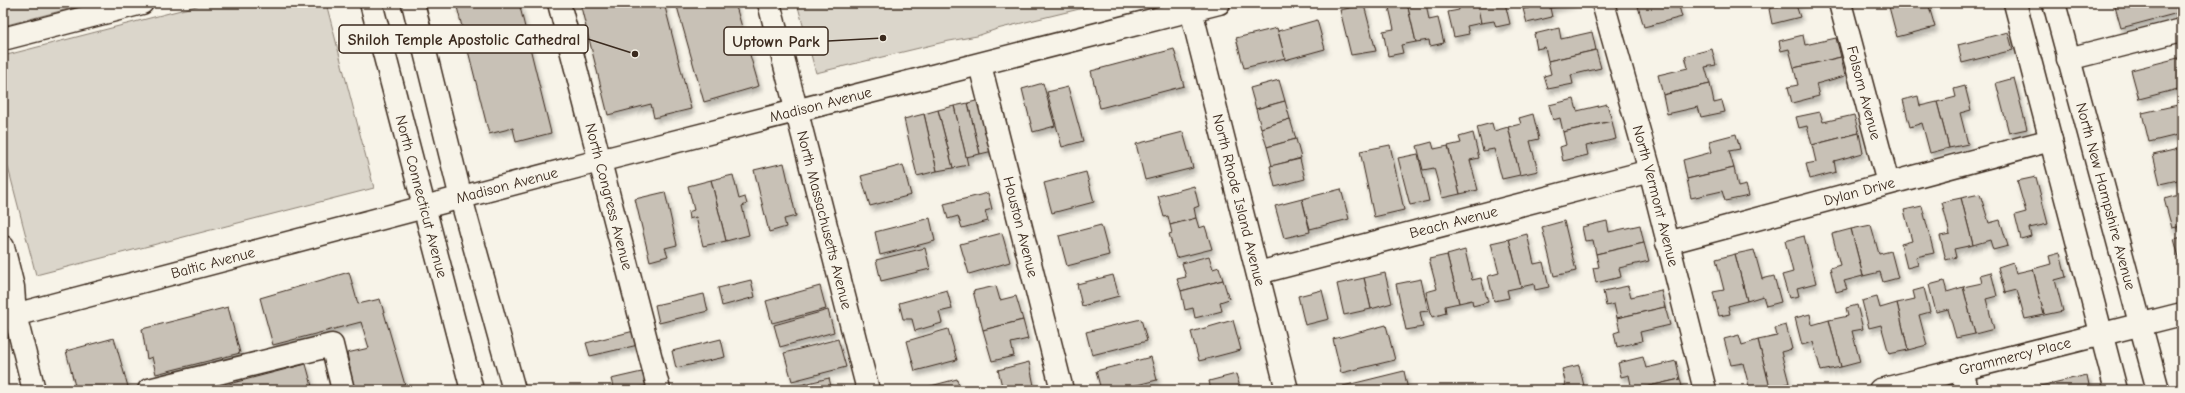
<svg xmlns="http://www.w3.org/2000/svg" width="2185" height="393" viewBox="0 0 2185 393" font-family="'Comic Neue',sans-serif">
	<style>
		.green { fill: #dbd6cb; stroke: #8b8074 }
		.building { fill: #c8c1b6; stroke: #3b2a1e; filter: url(#shadow) }
		.lines { fill: none; stroke-linecap: round; stroke-linejoin: round }
		.minor-casing { stroke: #3b2a1e; stroke-width: 25 }
		.minor { stroke: #f7f3e8; stroke-width: 22 }
		.labels { text-anchor: middle; stroke-width: 4; stroke-linejoin: round; paint-order: stroke }
		.street-label { font-size: 15px; fill: #3b2a1e; stroke: #f7f3e8 }
		.leader { fill: none; stroke: #3b2a1e; stroke-width: 1.5 }
		.callout-dot { fill: #3b2a1e; stroke: #f7f3e8; stroke-width: 1.5 }
		.callout { fill: #f7f3e8; stroke: #3b2a1e; stroke-width: 1.5 }
		.callout-label { font-size: 16px; text-anchor: middle; font-weight: bold; fill: #3b2a1e }
	</style>
	<defs>
		<filter id="shadow"><feDropShadow dx="2.5" dy="4.5" stdDeviation="2" flood-color="#0004"/></filter>
	</defs>
	<rect width="100%" height="100%" fill="#f7f3e8"/>
	<filter id="ink" filterUnits="userSpaceOnUse"><feTurbulence type="fractalNoise" baseFrequency=".025" numOctaves="2"/><feDisplacementMap in="SourceGraphic" scale="8" xChannelSelector="R" yChannelSelector="G"/><feConvolveMatrix kernelMatrix="1 2 1 2 8 2 1 2 1" color-interpolation-filters="sRGB"/></filter>
	<g filter="url(#ink)">
		<g class="green">
			<path d="M3 3H91L3 26Z"/>
			<path d="M208 3H326L374 188 36 275 3 148V56Z"/>
			<path d="M797 3H1104L997 29 977 36 944 42 816 73Z"/>
		</g>
		<g class="building">
			<path d="M456 3H519L551 133 516 142 513 128 489 134Z"/>
			<path d="M580 3H664L691 109 654 118 651 104 608 115Z"/>
			<path d="M676 3H735L759 86 704 102Z"/>
			<path d="M1388 3H1407L1416 42 1401 45 1403 53 1388 56 1383 31 1394 29Z"/>
			<path d="M1407 3H1426L1429 20 1438 18 1444 43 1430 46 1429 40 1416 42Z"/>
			<path d="M1458 3H1477L1481 23 1467 26 1469 34 1454 37 1448 12 1459 10Z"/>
			<path d="M1477 3H1505L1510 24 1496 27 1494 21 1481 23Z"/>
			<path d="M1529 3H1573L1550 8 1552 17 1527 23 1523 9 1530 8Z"/>
			<path d="M1637 3H1678L1682 17 1644 27Z"/>
			<path d="M1778 3H1805L1796 5 1800 17 1772 24 1769 9 1779 6Z"/>
			<path d="M1888 3H1928L1935 27 1897 37Z"/>
			<path d="M2114 3H2175L2178 13 2121 28Z"/>
			<path d="M1364 5 1376 51 1351 55 1340 10Z"/>
			<path d="M1317 20 1325 49 1285 60 1278 31Z"/>
			<path d="M1277 28 1285 58 1244 68 1236 38Z"/>
			<path d="M1559 28 1561 39 1592 32 1596 50 1548 61 1545 47 1537 49 1534 34Z"/>
			<path d="M2008 32 2013 50 1962 63 1958 45Z"/>
			<path d="M1803 35 1805 45 1836 38 1841 57 1794 68 1789 49 1781 51 1779 41Z"/>
			<path d="M1174 49 1184 86 1100 108 1091 71Z"/>
			<path d="M1712 49 1716 65 1705 67 1710 84 1663 95 1658 75 1688 68 1685 56Z"/>
			<path d="M1596 50 1601 68 1571 75 1573 84 1548 89 1544 76 1551 74 1548 61Z"/>
			<path d="M1841 57 1845 76 1816 84 1819 96 1792 103 1788 87 1798 85 1794 68Z"/>
			<path d="M2182 57V88L2139 99 2131 70Z"/>
			<path d="M2014 78 2027 129 2009 133 1996 83Z"/>
			<path d="M1279 80 1285 101 1256 109 1250 88Z"/>
			<path d="M1043 83 1055 126 1033 132 1022 89Z"/>
			<path d="M1710 84 1714 103 1722 101 1725 112 1701 117 1698 107 1667 114 1663 95Z"/>
			<path d="M1965 86 1971 110 1960 113 1968 144 1949 148 1937 102 1956 97 1954 89Z"/>
			<path d="M1068 87 1083 141 1062 147 1047 92Z"/>
			<path d="M1918 96 1920 106 1937 102 1949 148 1930 153 1922 123 1910 127 1903 100Z"/>
			<path d="M984 99 997 150 980 154 968 103Z"/>
			<path d="M1574 99 1577 111 1607 104 1612 121 1563 132 1560 118 1553 120 1549 105Z"/>
			<path d="M1285 101 1290 119 1261 128 1256 109Z"/>
			<path d="M968 103 980 154 966 157 954 106Z"/>
			<path d="M2182 104V134L2149 142 2142 113Z"/>
			<path d="M954 106 968 165 953 168 938 110Z"/>
			<path d="M938 110 953 168 937 171 924 114Z"/>
			<path d="M1820 112 1823 122 1854 115 1859 133 1812 145 1807 126 1799 128 1796 117Z"/>
			<path d="M924 114 937 171 917 176 904 119Z"/>
			<path d="M1533 114 1539 139 1530 141 1538 171 1520 175 1508 127 1521 124 1519 118Z"/>
			<path d="M1290 119 1296 139 1267 147 1261 128Z"/>
			<path d="M1612 121 1616 139 1586 146 1588 155 1563 161 1560 147 1566 145 1563 132Z"/>
			<path d="M1492 123 1494 131 1508 127 1520 175 1502 179 1494 149 1483 151 1477 127Z"/>
			<path d="M1183 132 1193 168 1145 180 1136 144Z"/>
			<path d="M1473 133 1479 158 1470 160 1478 190 1460 194 1448 146 1461 143 1459 137Z"/>
			<path d="M1859 133 1863 153 1834 161 1836 172 1810 179 1806 164 1816 162 1812 145Z"/>
			<path d="M1736 134 1740 149 1729 151 1734 168 1687 179 1683 160 1712 152 1709 141Z"/>
			<path d="M1296 139 1301 158 1272 166 1267 147Z"/>
			<path d="M1432 142 1434 149 1448 146 1460 194 1442 198 1434 168 1423 170 1417 146Z"/>
			<path d="M1390 145 1404 210 1374 217 1360 151Z"/>
			<path d="M2182 148V179L2160 184 2153 155Z"/>
			<path d="M1418 154 1429 201 1410 205 1398 158Z"/>
			<path d="M1300 159 1305 179 1275 187 1270 166Z"/>
			<path d="M784 163 796 216 784 219 786 227 769 232 754 170Z"/>
			<path d="M903 165 911 195 870 206 861 176Z"/>
			<path d="M1734 168 1738 187 1746 185 1749 196 1725 201 1722 191 1691 198 1687 179Z"/>
			<path d="M1086 172 1094 202 1052 213 1044 183Z"/>
			<path d="M733 175 739 199 745 197 747 204 742 206 749 235 726 241 711 180Z"/>
			<path d="M2036 177 2048 224 2029 228 2031 236 2021 239 2015 215 2026 212 2017 181Z"/>
			<path d="M711 180 726 241 703 246 696 217 689 219 688 212 694 210 688 186Z"/>
			<path d="M1194 186 1199 206 1194 208 1196 218 1170 225 1168 216 1164 217 1158 196Z"/>
			<path d="M1341 189 1349 219 1310 229 1302 199Z"/>
			<path d="M665 192 677 245 665 248 668 256 650 261 635 199Z"/>
			<path d="M988 193 992 209 985 211 988 221 962 228 958 216 948 219 944 204Z"/>
			<path d="M1980 194 1989 223 2000 220 2008 246 1993 250 1990 240 1973 245 1961 198Z"/>
			<path d="M2182 194V226L2172 228 2164 199Z"/>
			<path d="M1961 198 1973 245 1954 249 1956 257 1946 260 1940 236 1950 234 1942 202Z"/>
			<path d="M1302 199 1310 232 1284 238 1275 206Z"/>
			<path d="M1922 206 1934 253 1916 257 1918 265 1907 268 1901 244 1912 241 1904 210Z"/>
			<path d="M930 218 935 241 880 255 875 232Z"/>
			<path d="M1196 218 1199 228 1205 226 1212 249 1176 258 1169 234 1172 233 1170 225Z"/>
			<path d="M1564 221 1576 271 1554 276 1542 227Z"/>
			<path d="M1607 221 1609 232 1640 225 1644 243 1596 254 1593 240 1585 241 1582 227Z"/>
			<path d="M1101 225 1109 255 1067 266 1059 236Z"/>
			<path d="M1871 225 1879 254 1891 251 1898 278 1883 282 1880 272 1863 276 1851 229Z"/>
			<path d="M1851 229 1863 276 1844 281 1847 289 1836 292 1830 268 1840 265 1832 234Z"/>
			<path d="M1002 233 1010 262 969 274 960 244Z"/>
			<path d="M1527 234 1534 264 1543 262 1549 287 1535 290 1534 284 1521 287 1509 239Z"/>
			<path d="M1804 236 1816 283 1797 288 1799 296 1789 298 1782 275 1793 272 1785 241Z"/>
			<path d="M2182 237V268L2174 239Z"/>
			<path d="M1509 239 1521 287 1507 290 1509 298 1494 301 1488 276 1499 273 1491 243Z"/>
			<path d="M1644 243 1649 261 1619 268 1621 277 1596 283 1593 268 1599 267 1596 254Z"/>
			<path d="M925 248 930 269 881 281 876 260Z"/>
			<path d="M1465 250 1472 280 1481 278 1488 302 1473 306 1472 300 1459 303 1447 255Z"/>
			<path d="M1754 250 1762 279 1774 276 1781 302 1766 306 1763 296 1747 301 1735 254Z"/>
			<path d="M2060 253 2066 277 2055 280 2063 311 2044 315 2033 269 2051 264 2049 256Z"/>
			<path d="M1735 254 1747 301 1728 306 1730 314 1719 316 1713 292 1724 290 1716 259Z"/>
			<path d="M1447 255 1459 303 1445 306 1446 313 1432 317 1426 292 1437 289 1429 259Z"/>
			<path d="M1209 256 1213 269 1219 267 1223 280 1181 291 1177 279 1186 277 1182 263Z"/>
			<path d="M2013 262 2016 273 2033 269 2044 315 2025 319 2017 290 2005 293 1998 267Z"/>
			<path d="M349 272 358 304 380 299 405 385 383 390H354L347 353 369 348 361 322 273 345 260 298Z"/>
			<path d="M1991 272 1997 296 1986 299 1994 329 1975 334 1963 287 1982 283 1980 275Z"/>
			<path d="M1385 273 1392 303 1371 309 1364 278Z"/>
			<path d="M1113 275 1119 296 1082 306 1077 284Z"/>
			<path d="M1364 278 1371 309 1344 315 1337 284Z"/>
			<path d="M1421 279 1428 311 1420 312 1423 327 1406 330 1396 284Z"/>
			<path d="M751 280 755 297 722 306 718 288Z"/>
			<path d="M1223 280 1229 299 1220 302 1222 311 1195 318 1193 308 1185 310 1181 291Z"/>
			<path d="M1944 281 1947 292 1963 287 1975 334 1956 338 1948 309 1936 312 1929 285Z"/>
			<path d="M820 286 826 309 772 323 766 301Z"/>
			<path d="M996 286 1000 300 1016 296 1023 320 983 330 973 291Z"/>
			<path d="M1628 286 1631 297 1661 290 1665 307 1617 318 1614 304 1606 306 1603 291Z"/>
			<path d="M1924 288 1930 312 1919 315 1927 345 1908 350 1897 303 1915 299 1913 291Z"/>
			<path d="M947 290 952 309 939 312 942 323 915 331 912 319H903L899 303Z"/>
			<path d="M1322 290 1329 319 1305 325 1298 296Z"/>
			<path d="M704 294 708 311 659 323 655 305Z"/>
			<path d="M1877 297 1880 308 1897 303 1908 350 1889 354 1881 325 1869 328 1862 301Z"/>
			<path d="M1857 305 1863 329 1852 331 1860 362 1841 367 1829 320 1848 316 1846 308Z"/>
			<path d="M228 307 240 353 156 374 152 357 147 359 142 329Z"/>
			<path d="M1665 307 1670 325 1640 332 1642 341 1617 347 1614 333 1620 331 1617 318Z"/>
			<path d="M828 310 834 332 780 347 774 325Z"/>
			<path d="M1810 314 1812 325 1829 320 1841 367 1821 371 1813 342 1802 345 1795 318Z"/>
			<path d="M1141 319 1147 341 1092 355 1086 332Z"/>
			<path d="M1023 320 1028 339 1011 343 1014 356 992 361 983 330Z"/>
			<path d="M1233 320 1241 350 1199 361 1191 332Z"/>
			<path d="M1386 325 1395 360 1341 373 1333 339Z"/>
			<path d="M1786 325 1792 349 1781 352 1789 383 1770 388 1758 340 1777 336 1775 328Z"/>
			<path d="M948 329 957 360 915 371 907 341Z"/>
			<path d="M634 331 638 345 590 356 586 343Z"/>
			<path d="M1739 335 1742 345 1758 340 1770 388 1750 390 1743 363 1731 365 1724 339Z"/>
			<path d="M114 338 129 390H76L66 351Z"/>
			<path d="M721 339 725 357 676 368 672 351Z"/>
			<path d="M838 339 846 367 792 381 784 353Z"/>
			<path d="M1151 357 1157 380 1116 390H1101L1096 371Z"/>
			<path d="M1643 357 1646 368 1676 361 1680 379 1632 390 1629 375 1621 377 1618 363Z"/>
			<path d="M1029 362 1035 390H1003L998 370Z"/>
			<path d="M306 364 313 390H206Z"/>
			<path d="M1579 365 1585 390H1558L1557 388 1566 385 1562 369Z"/>
			<path d="M646 371 649 385 629 390H614L611 379Z"/>
			<path d="M1404 371 1408 390H1344L1343 386Z"/>
			<path d="M1236 374 1240 387 1246 386 1247 390H1211L1209 381Z"/>
			<path d="M2087 375 2090 390H2040V386Z"/>
			<path d="M829 378 832 390H779Z"/>
			<path d="M957 379 960 390H928L927 387Z"/>
			<path d="M1680 379 1683 390H1632Z"/>
		</g>
		<g class="lines">
			<g class="minor-casing">
				<g id="minor">
					<path id="s1" d="M371 3 472 390"/>
					<path d="M413 3 461 198 514 390"/>
					<path id="s2" d="M559 3 659 390"/>
					<path id="s3" d="M769 3 868 390"/>
					<path id="s4" d="M1603 3 1650 171 1705 390"/>
					<path id="s5" d="M1840 3 1888 183"/>
					<path d="M2015 3 2116 390"/>
					<path id="s6" d="M2054 3 2158 390"/>
					<path id="s7" d="M1191 10 1287 390"/>
					<path d="M3 39 142 3"/>
					<path d="M2068 59 2182 30"/>
					<path id="s8" d="M980 65 1062 390"/>
					<path id="s9" d="M1667 243 2051 140"/>
					<path d="M3 247 13 287 15 315 34 390"/>
					<path id="s10" d="M1258 273 1650 171"/>
					<path id="s11" d="M3 318 599 161 1219 3"/>
					<path d="M1962 369 1967 390"/>
					<path d="M149 390 332 345 343 390"/>
					<path id="s12" d="M1880 390 2182 314"/>
				</g>
			</g>
			<use href="#minor" class="minor"/>
		</g>
	</g>
	<g class="labels">
		<g class="street-label">
			<text dy="5" stroke="none"><textPath href="#s5" startOffset="93">Folsom Avenue</textPath></text>
			<text dy="5" stroke="none"><textPath href="#s11" startOffset="845">Madison Avenue</textPath></text>
			<text dy="5" stroke="none"><textPath href="#s11" startOffset="521">Madison Avenue</textPath></text>
			<text dy="5" stroke="none"><textPath href="#s9" startOffset="199">Dylan Drive</textPath></text>
			<text dy="5" stroke="none"><textPath href="#s4" startOffset="200">North Vermont Avenue</textPath></text>
			<text dy="5" stroke="none"><textPath href="#s1" startOffset="200">North Connecticut Avenue</textPath></text>
			<text dy="5" stroke="none"><textPath href="#s2" startOffset="200">North Congress Avenue</textPath></text>
			<text dy="5" stroke="none"><textPath href="#s6" startOffset="200">North New Hampshire Avenue</textPath></text>
			<text dy="5" stroke="none"><textPath href="#s7" startOffset="196">North Rhode Island Avenue</textPath></text>
			<text dy="5" stroke="none"><textPath href="#s3" startOffset="224">North Massachusetts Avenue</textPath></text>
			<text dy="5" stroke="none"><textPath href="#s10" startOffset="202">Beach Avenue</textPath></text>
			<text dy="5" stroke="none"><textPath href="#s8" startOffset="167">Houston Avenue</textPath></text>
			<text dy="5" stroke="none"><textPath href="#s11" startOffset="217">Baltic Avenue</textPath></text>
			<text dy="5" stroke="none"><textPath href="#s12" startOffset="139">Grammercy Place</textPath></text>
		</g>
	</g>
	<path class="leader" d="M635 54L588 39M883 38L828 41"/>
	<g class="callout-dot">
		<circle cx="635" cy="54" r="4"/>
		<circle cx="883" cy="38" r="4"/>
	</g>
	<g class="callout">
		<rect x="339" y="25" width="249" height="28" rx="4"/>
		<rect x="724" y="27" width="104" height="28" rx="4"/>
	</g>
	<g class="callout-label">
		<text x="464" y="45">Shiloh Temple Apostolic Cathedral</text>
		<text x="776" y="47">Uptown Park</text>
	</g>
	<rect width="2185" height="393" fill="none" stroke="#f7f3e8" stroke-width="16"/>
	<rect x="8" y="8" width="2169" height="377" fill="none" stroke="#3b2a1e" stroke-width="1.5" filter="url(#ink)"/>
</svg>
